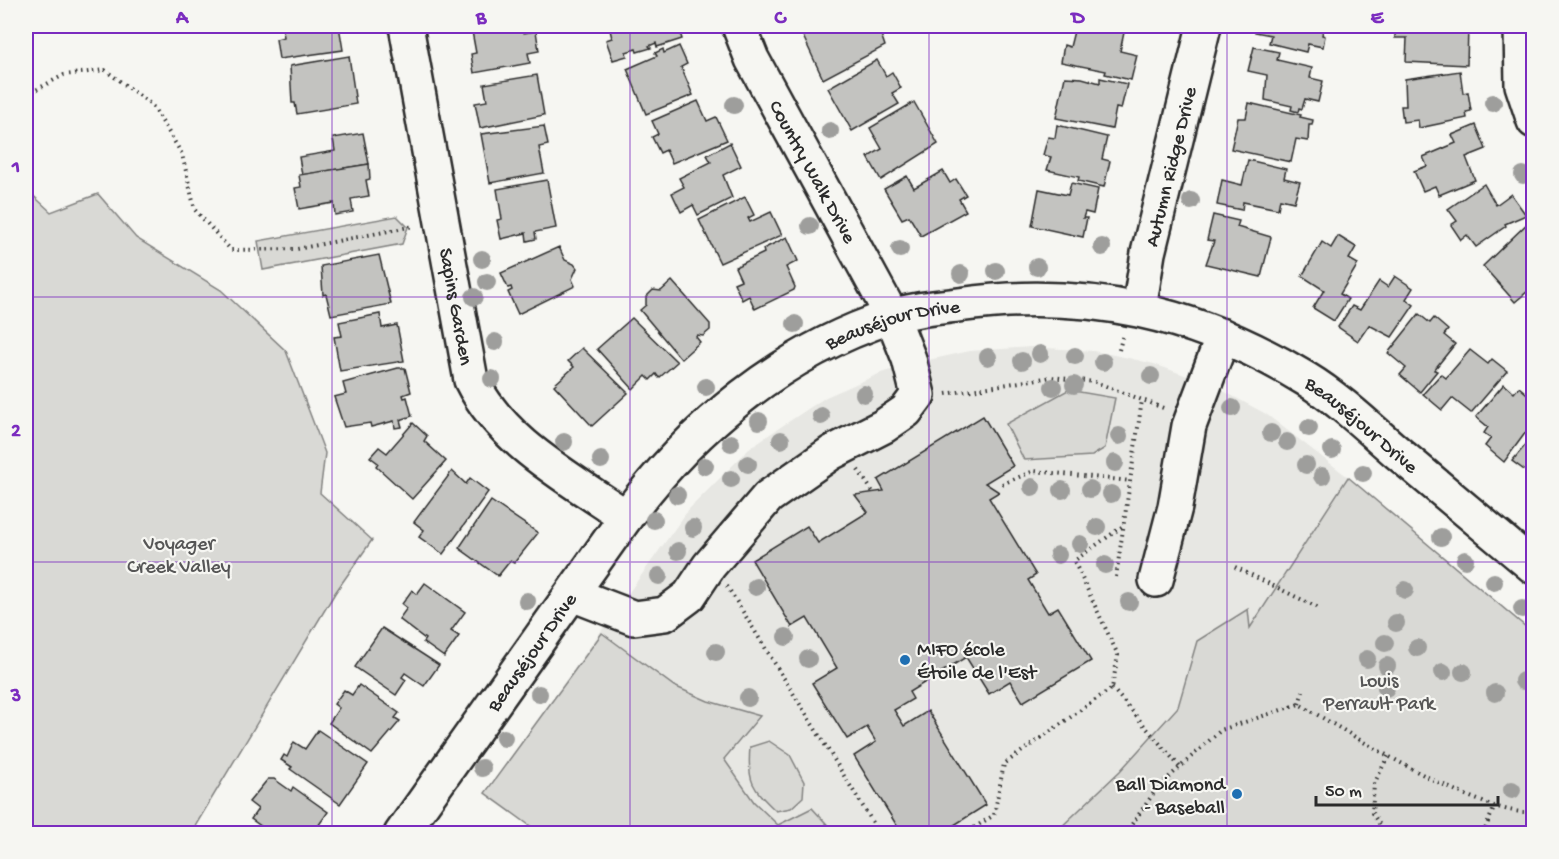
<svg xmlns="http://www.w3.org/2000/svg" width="1559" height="859" viewBox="0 0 1559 859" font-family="'Gochi Hand',sans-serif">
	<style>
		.built { fill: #e7e7e3 }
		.green { fill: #d9d9d5; stroke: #828280; stroke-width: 1.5 }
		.building { fill: #c3c3c0; stroke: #2b2b2b; stroke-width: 1.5 }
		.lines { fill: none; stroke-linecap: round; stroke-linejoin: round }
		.minor-casing { stroke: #2b2b2b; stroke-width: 38 }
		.path { stroke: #2b2b2b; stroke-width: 4; stroke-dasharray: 1.5 4.5; stroke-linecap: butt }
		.minor { stroke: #f6f6f2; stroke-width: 33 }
		.tree { fill: #9e9e9c }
		.grid { fill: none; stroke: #7b2cbf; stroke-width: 1.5; stroke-opacity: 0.55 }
		.poi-dot { fill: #1f6fb2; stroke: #f6f6f2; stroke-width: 2 }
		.labels { text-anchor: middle; stroke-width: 4.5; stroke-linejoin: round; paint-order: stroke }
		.street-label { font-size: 20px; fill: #2b2b2b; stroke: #f6f6f2 }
		.park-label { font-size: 20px; fill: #565656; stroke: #f6f6f2 }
		.poi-label { font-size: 20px; fill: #2b2b2b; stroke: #f6f6f2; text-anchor: start }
		.neatline { fill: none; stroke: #7b2cbf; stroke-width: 2 }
		.grid-label { font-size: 20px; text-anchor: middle; font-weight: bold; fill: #7b2cbf }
	</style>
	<rect width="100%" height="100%" fill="#f6f6f2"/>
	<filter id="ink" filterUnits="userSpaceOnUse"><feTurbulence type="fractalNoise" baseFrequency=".0167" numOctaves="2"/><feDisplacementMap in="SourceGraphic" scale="12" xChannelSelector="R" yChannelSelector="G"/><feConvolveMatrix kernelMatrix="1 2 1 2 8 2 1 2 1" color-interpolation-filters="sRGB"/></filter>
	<g filter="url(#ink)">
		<path class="built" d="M1031 347 1093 351 1124 357 1154 364 1212 385 1266 414 1348 477 1200 704 1072 833H540L484 794 689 509 752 446 826 397 881 373 910 364 970 351Z"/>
		<g class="green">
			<path d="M26 189 51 212 98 194 136 238 221 290 286 351 325 453 320 493 372 540 335 593 191 833H26Z"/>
			<path d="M397 216 408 227 402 244 263 270 258 241Z"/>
			<path d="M1068 390 1115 398 1105 448 1092 456 1024 460 1006 424Z"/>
			<path d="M1348 477 1533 633V833H1055L1120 771 1178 707 1197 641 1248 609 1250 628Z"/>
			<path d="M602 633 674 686 708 701 760 716 724 759 754 802 778 825 812 808 835 833H540L485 793Z"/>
			<path d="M769 741 790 755 804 782 803 797 791 808 776 811C752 788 747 782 750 747Z"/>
		</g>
		<g class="building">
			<path d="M282 26H339L343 50 279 59 276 39 284 37Z"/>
			<path d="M471 26H523L524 33 536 31 539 51 528 53 530 63 474 73 471 54 476 53Z"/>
			<path d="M609 26H678L682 39 657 47 656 43 649 46 651 48 637 52 636 49 626 52 627 56 613 60 606 40 612 38Z"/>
			<path d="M820 26H878L885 46 823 79 802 34Z"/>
			<path d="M1082 26 1125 28 1120 51 1137 55 1131 80 1105 74 1106 71 1061 62 1064 45 1070 47 1074 31 1081 32Z"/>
			<path d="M1257 26H1324L1322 35 1325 36 1323 47 1308 44 1306 52 1269 43 1271 35 1255 32Z"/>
			<path d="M1395 26H1468L1467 65 1406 62 1407 38H1395Z"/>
			<path d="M679 46 687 64 681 67 693 95 646 114 627 69 657 56 655 53 663 49 664 53Z"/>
			<path d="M1254 47 1279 52 1277 60 1312 68 1310 78 1323 81 1318 102 1305 99 1302 109 1299 108 1298 112 1291 110 1292 106 1265 100 1267 75 1248 71Z"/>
			<path d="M349 56 356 104 297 114 295 103H292L290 66Z"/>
			<path d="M877 60 886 76 892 72 901 88 892 93 899 104 852 131 828 88Z"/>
			<path d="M1460 71 1463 93 1468 92 1471 111 1466 112 1467 118 1419 128 1418 120 1403 122 1401 106H1406L1405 79Z"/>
			<path d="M537 75 544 115 480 128 475 103 487 101 484 84Z"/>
			<path d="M1065 77 1082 78 1100 83V78L1127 84 1121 109 1116 108 1112 129 1056 118Z"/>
			<path d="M698 101 707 121 716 117 727 140 672 163 666 150 660 153 652 137 658 134 652 121Z"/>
			<path d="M914 102 938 144 881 180 868 157 882 149 870 128Z"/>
			<path d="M1249 103 1301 115 1300 117 1313 120 1312 125H1309L1308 141 1296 139 1291 162 1231 149 1238 118H1246Z"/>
			<path d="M1057 125 1107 137 1102 159 1110 161 1104 187 1078 181 1079 177 1047 170 1051 157 1043 155 1048 137 1055 138Z"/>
			<path d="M1476 125 1486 149 1466 157 1475 180 1439 195 1435 186 1423 191 1414 171 1427 166 1423 157 1456 143 1452 135Z"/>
			<path d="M544 126 548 145 539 147 544 173 490 183 481 134Z"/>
			<path d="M363 133 369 164 302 175 299 157 335 151 333 138Z"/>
			<path d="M730 143 741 166 723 175 732 198 698 215 693 205 681 212 672 193 684 187 679 178 711 162 707 155Z"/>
			<path d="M1248 160 1286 169 1284 178 1300 182 1294 202 1280 199 1278 209 1243 202 1242 210 1217 205 1222 180 1242 185Z"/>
			<path d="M369 164 370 179 366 180 369 196 351 199 353 212 335 215 334 203 299 209 295 188 301 187 299 175Z"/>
			<path d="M943 171 950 183 956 179 966 195 959 199 966 211 921 236 909 216 902 219 884 189 907 176 914 188Z"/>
			<path d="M547 180 556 228 535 232 536 239 527 241 526 233 501 239 497 220 502 219 497 189Z"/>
			<path d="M1071 183 1098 189 1093 214 1085 212 1083 218H1087L1083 237 1032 226 1039 189 1068 195Z"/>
			<path d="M1484 184 1496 205 1511 194 1526 215 1505 224 1506 226 1476 247 1467 235 1461 240 1451 225 1457 221 1448 209Z"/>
			<path d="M745 197 754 215 748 218 750 222 771 212 782 235 720 263 699 220Z"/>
			<path d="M1213 215 1239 221 1237 227 1271 237 1261 277 1206 264 1214 241 1207 240Z"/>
			<path d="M1532 219 1534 286 1515 302 1483 266Z"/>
			<path d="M1338 236 1356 247 1349 259 1358 264 1340 294 1348 299 1334 321 1313 308 1324 290 1302 276 1322 242 1331 248Z"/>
			<path d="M787 237 798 261 786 267 795 287 794 290 755 309 749 296 742 300 734 283 741 280 735 267 764 253 763 249Z"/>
			<path d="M559 247 565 260 574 264 577 268 572 279 575 286 518 314 508 292 512 290 511 287 508 288 501 273Z"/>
			<path d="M379 255 391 304 331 315 326 294 323 295 321 266Z"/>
			<path d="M1395 276 1413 288 1406 299 1414 305 1392 337 1369 325 1358 341 1338 327 1352 306 1360 310 1379 281 1388 287Z"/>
			<path d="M672 281 710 324V330L703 336 697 335 696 337 700 342 681 359 640 310 646 305V297L653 290 661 291Z"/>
			<path d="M380 314 382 328 397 325 404 361 340 371 334 337 342 336 339 322Z"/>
			<path d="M1419 314 1430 323 1434 318 1448 330 1444 335 1455 344 1434 370 1437 371 1420 392 1400 375 1406 368 1388 353Z"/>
			<path d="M632 318 677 362 659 378 656 374 650 380 646 376 633 389 597 349Z"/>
			<path d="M582 348 628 393 592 426 554 385 574 367 568 361Z"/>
			<path d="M1470 350 1488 364 1492 359 1507 371 1471 413 1452 398 1442 410 1423 394 1441 374 1446 378Z"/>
			<path d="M398 368H405L411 392 403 395 404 398 407 397 412 416 400 420 402 427 395 428 394 421 371 427 370 423 344 427 334 397 346 394 343 383Z"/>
			<path d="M1504 384 1514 393 1519 387 1533 399 1529 405 1534 409V421L1504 462 1485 446 1491 438 1484 433 1488 427 1476 417Z"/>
			<path d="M983 416 1013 466 985 483 999 492 989 498 1036 575 1028 580 1048 613 1058 607 1091 661 1023 702 1010 681 989 694 966 657 909 692 913 699 894 710 904 726 928 711 986 805 940 834H902L854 756 876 742 867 727 847 739 812 683 837 668 807 618 792 627 752 560 807 526 818 543 868 512 855 495 884 491 878 480Z"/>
			<path d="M413 423 427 436 424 441 446 461 412 499 376 466 378 463 370 457 379 447 387 453Z"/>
			<path d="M1534 435V487L1526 480 1531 475 1512 461Z"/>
			<path d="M452 471 466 484 470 478 488 492 443 554 419 537 424 530 414 522Z"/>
			<path d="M491 501 538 533 514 563 510 561 498 576 459 548Z"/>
			<path d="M425 583 465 612 451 631 459 636 444 657 423 642 425 639 399 619 407 608 402 604 412 590 417 594Z"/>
			<path d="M382 628 439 665 424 686 405 673 402 677 406 680 396 695 355 667Z"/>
			<path d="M359 685 399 713 395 718 400 721 372 754 329 723 339 708 334 704 344 690 352 695Z"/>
			<path d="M318 730 368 764 340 804 290 769 292 767 281 760 284 755 287 757 294 742 305 749Z"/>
			<path d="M268 779H274L291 791 293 787 328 812 316 829 313 827 312 829 316 834H272L251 819 258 809 249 802Z"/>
		</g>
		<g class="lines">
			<g class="minor-casing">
				<g id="minor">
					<path id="s1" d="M406 26 471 380C502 443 570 478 626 517"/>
					<path d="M1521 26 1522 85 1534 121"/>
					<path id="s2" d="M1139 309 1148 253 1204 26"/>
					<path d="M1156 580 1175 507 1189 426 1223 336"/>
					<path d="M572 594 634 618 665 614 689 596 709 566 768 497 831 453 884 426 906 411 918 395 909 359 892 316 752 59 739 26"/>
					<path id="s3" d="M401 834 626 517C692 427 782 352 890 317 912 309 936 308 958 305 1085 287 1197 312 1306 379 1339 399 1369 428 1398 453 1443 491 1488 529 1534 567"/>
				</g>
			</g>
			<g class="path">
				<path d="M26 95 64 75 105 70 152 105 182 154 195 210 231 250 297 249 414 226"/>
				<path d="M1119 350 1123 334"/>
				<path d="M946 394 1051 377 1095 382 1166 409"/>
				<path d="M858 470 873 492"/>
				<path d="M1002 484 1034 471 1131 481"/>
				<path d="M1235 567 1321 609"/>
				<path d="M1116 577 1142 400"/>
				<path d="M727 586 880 834"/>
				<path d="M1112 688 1180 767"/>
				<path d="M1299 704 1304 688"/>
				<path d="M964 834 994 815 1004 764 1112 688 1118 655 1074 561 1123 526"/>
				<path d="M1125 834 1158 787 1221 730 1299 704C1341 728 1491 823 1534 811"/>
				<path d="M1386 834 1372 813 1374 784 1388 756"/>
				<path d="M1483 834 1494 808"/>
			</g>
			<use href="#minor" class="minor"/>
		</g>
		<g class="tree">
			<circle cx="1493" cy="103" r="9"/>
			<circle cx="734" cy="105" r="9"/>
			<circle cx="830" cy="131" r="9"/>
			<circle cx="1523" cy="175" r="9"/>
			<circle cx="1191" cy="201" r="9"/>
			<circle cx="810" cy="226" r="9"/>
			<circle cx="1102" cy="247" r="9"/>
			<circle cx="900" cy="249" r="9"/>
			<circle cx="482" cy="259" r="9"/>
			<circle cx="1037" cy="267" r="9"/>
			<circle cx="996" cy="271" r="9"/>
			<circle cx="961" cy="274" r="9"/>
			<circle cx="487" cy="282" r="9"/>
			<circle cx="474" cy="297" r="9"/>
			<circle cx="795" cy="324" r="9"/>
			<circle cx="495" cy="342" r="9"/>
			<circle cx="1040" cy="354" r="9"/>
			<circle cx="1075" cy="356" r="9"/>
			<circle cx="988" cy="357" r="9"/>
			<circle cx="1022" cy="361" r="9"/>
			<circle cx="1103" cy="362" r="9"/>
			<circle cx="1151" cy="376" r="9"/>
			<circle cx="492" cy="379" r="9"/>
			<circle cx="1074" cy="385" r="9"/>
			<circle cx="706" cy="387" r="9"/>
			<circle cx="1053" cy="387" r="9"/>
			<circle cx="864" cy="394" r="9"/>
			<circle cx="1232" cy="408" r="9"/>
			<circle cx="821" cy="416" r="9"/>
			<circle cx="759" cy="421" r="9"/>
			<circle cx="1309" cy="428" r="9"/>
			<circle cx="1271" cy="433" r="9"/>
			<circle cx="1119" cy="436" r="9"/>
			<circle cx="781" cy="440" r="9"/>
			<circle cx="564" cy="442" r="9"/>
			<circle cx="1287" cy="442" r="9"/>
			<circle cx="731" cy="443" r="9"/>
			<circle cx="1332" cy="450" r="9"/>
			<circle cx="601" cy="460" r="9"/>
			<circle cx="1115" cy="463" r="9"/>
			<circle cx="748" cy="464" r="9"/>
			<circle cx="1306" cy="465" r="9"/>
			<circle cx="705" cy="466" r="9"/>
			<circle cx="1363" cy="473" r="9"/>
			<circle cx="1322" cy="476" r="9"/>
			<circle cx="731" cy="479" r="9"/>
			<circle cx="1032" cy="487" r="9"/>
			<circle cx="1090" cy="489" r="9"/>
			<circle cx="1062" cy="490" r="9"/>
			<circle cx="1111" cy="494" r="9"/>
			<circle cx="677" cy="495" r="9"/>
			<circle cx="654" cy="520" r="9"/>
			<circle cx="1097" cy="527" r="9"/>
			<circle cx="693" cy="528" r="9"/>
			<circle cx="1441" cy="537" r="9"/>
			<circle cx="1080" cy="544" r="9"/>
			<circle cx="678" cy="551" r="9"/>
			<circle cx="1058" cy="555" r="9"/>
			<circle cx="1465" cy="560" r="9"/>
			<circle cx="1105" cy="565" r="9"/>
			<circle cx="659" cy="576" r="9"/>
			<circle cx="1494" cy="582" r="9"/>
			<circle cx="756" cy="587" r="9"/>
			<circle cx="1405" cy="590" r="9"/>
			<circle cx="527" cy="601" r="9"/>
			<circle cx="1129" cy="602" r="9"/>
			<circle cx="1522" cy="609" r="9"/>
			<circle cx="1396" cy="623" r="9"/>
			<circle cx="786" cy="637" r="9"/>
			<circle cx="1385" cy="643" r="9"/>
			<circle cx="1417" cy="648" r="9"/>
			<circle cx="716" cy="652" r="9"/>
			<circle cx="808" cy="659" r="9"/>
			<circle cx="1367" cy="659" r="9"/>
			<circle cx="1387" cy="666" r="9"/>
			<circle cx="1443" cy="672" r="9"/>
			<circle cx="1463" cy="672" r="9"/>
			<circle cx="1523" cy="681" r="9"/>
			<circle cx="1386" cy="688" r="9"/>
			<circle cx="1495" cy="693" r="9"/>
			<circle cx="539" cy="694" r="9"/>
			<circle cx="748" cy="698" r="9"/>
			<circle cx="504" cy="738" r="9"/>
			<circle cx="482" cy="768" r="9"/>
			<circle cx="1512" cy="790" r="9"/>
		</g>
	</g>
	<path class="grid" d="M332 26V834M630 26V834M929 26V834M1227 26V834M26 297H1534M26 562H1534"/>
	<g class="poi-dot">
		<circle cx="905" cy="660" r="6"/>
		<circle cx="1237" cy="794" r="6"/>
	</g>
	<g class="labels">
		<g class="street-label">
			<text dy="7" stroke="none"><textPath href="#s2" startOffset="146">Autumn Ridge Drive</textPath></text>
			<text transform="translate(814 171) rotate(61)" y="7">Country Walk Drive</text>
			<text dy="7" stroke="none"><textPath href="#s1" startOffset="285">Sapins Garden</textPath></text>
			<text dy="7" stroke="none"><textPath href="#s3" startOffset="726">Beauséjour Drive</textPath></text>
			<text dy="7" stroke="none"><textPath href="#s3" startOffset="1230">Beauséjour Drive</textPath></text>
			<text dy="7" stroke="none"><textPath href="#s3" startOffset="224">Beauséjour Drive</textPath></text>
		</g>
		<g class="park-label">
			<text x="179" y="549">Voyager<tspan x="179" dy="23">Creek Valley</tspan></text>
			<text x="1379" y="686">Louis<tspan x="1379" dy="23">Perrault Park</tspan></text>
		</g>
		<g class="poi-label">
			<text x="917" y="655">MIFO école<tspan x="917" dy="23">Étoile de l'Est</tspan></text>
			<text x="1225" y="790" text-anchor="end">Ball Diamond<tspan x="1225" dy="23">- Baseball</tspan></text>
		</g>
	</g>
	<rect width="1559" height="859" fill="none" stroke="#f6f6f2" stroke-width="66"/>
	<path d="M1316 796v9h182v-9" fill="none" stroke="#2b2b2b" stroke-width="3"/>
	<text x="1325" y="796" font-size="18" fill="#2b2b2b" stroke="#f6f6f2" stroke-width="4.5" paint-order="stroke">50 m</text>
	<rect x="33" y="33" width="1493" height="793" class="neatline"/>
	<g class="grid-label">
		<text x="182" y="23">A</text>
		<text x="481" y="23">B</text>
		<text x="780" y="23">C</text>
		<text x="1078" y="23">D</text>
		<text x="1377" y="23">E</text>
		<text x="16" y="172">1</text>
		<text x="16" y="436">2</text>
		<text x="16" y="701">3</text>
	</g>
</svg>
